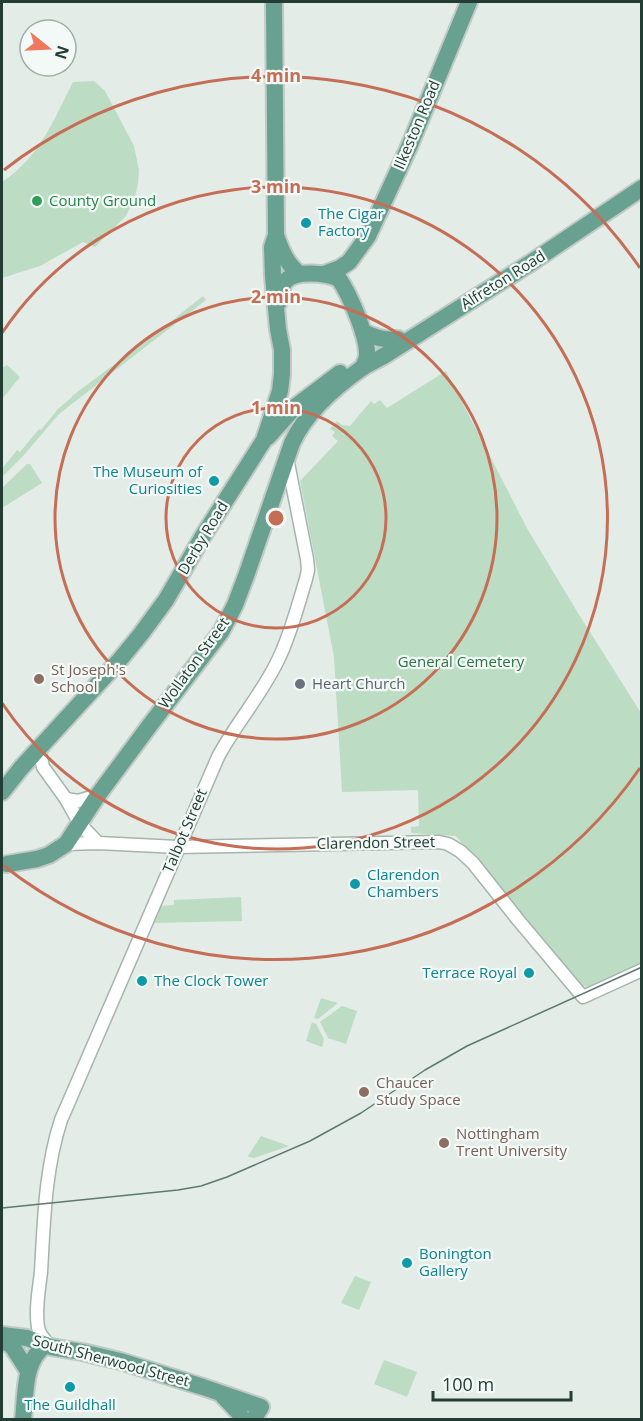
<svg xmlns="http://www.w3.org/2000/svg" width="643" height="1421" viewBox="0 0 643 1421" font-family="'Open Sans',sans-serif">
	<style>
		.green { fill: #bcddc3 }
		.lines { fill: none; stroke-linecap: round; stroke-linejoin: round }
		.minor-casing { stroke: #a6b4ae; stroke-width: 15 }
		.major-casing { stroke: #c1c9c6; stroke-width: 20 }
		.minor { stroke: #fff; stroke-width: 12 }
		.major { stroke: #68a18f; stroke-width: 16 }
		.tram { stroke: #5d7970; stroke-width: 1.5 }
		.ring { fill: none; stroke: #c66d56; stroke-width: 3 }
		.leisure-dot { fill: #2e9e5b; stroke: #f3f9f6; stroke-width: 2 }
		.culture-dot { fill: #0f9aa8; stroke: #f3f9f6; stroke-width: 2 }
		.education-dot { fill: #8d6e63; stroke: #f3f9f6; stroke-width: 2 }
		.worship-dot { fill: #6b7280; stroke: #f3f9f6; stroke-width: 2 }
		.labels { text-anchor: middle; stroke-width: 4.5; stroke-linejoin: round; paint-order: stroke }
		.street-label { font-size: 15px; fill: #233d35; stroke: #f3f9f6 }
		.leisure-label { font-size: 15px; fill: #27864d; stroke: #f3f9f6; text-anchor: start }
		.culture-label { font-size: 15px; fill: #0d838f; stroke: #f3f9f6; text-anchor: start }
		.park-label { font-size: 15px; fill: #2d7444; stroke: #f3f9f6 }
		.education-label { font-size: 15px; fill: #785e54; stroke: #f3f9f6; text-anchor: start }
		.worship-label { font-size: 15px; fill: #5b616d; stroke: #f3f9f6; text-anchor: start }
		.centre { fill: #c66d56; stroke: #f3f9f6; stroke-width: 3 }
		.ring-label { font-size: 18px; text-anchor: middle; font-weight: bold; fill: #c66d56; stroke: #f3f9f6; stroke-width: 4.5; stroke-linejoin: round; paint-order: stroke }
	</style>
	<rect width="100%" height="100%" fill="#e3ece7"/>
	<g class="green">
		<path d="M94 81 105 91 134 146 139 170 138 184 135 197 126 216 95 247 83 242 40 266 2 278V182C40 157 53 121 73 82Z"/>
		<path d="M203 296 206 300 59 414 23 456 2 477V469L17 450 20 452 39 429 41 430 58 409 72 397V396L124 357H126Z"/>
		<path d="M7 365 20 377 2 399V368Z"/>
		<path d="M446 371 528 530 578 613 641 713V963L589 988 581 985 456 836 411 833V827L419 826 418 790 342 792 334 657 300 481 338 441 332 436 335 432 330 429 337 421 342 425 350 426 371 401 374 404 380 400 387 408Z"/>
		<path d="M27 464H30L42 483 2 508V488Z"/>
		<path d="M241 897 242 921 154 923 161 906 174 905V900Z"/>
		<path d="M321 998 338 1003 318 1019 314 1018Z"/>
		<path d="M342 1006 357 1011 346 1044 328 1038 320 1022Z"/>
		<path d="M312 1022 316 1024 324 1039 322 1047 306 1041Z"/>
		<path d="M261 1136 289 1146 254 1158 249 1157 248 1156Z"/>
		<path d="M355 1276 371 1282 359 1310 341 1303Z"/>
		<path d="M384 1360 417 1372 407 1397 374 1384Z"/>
	</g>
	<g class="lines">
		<g class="minor-casing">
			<g id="minor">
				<path d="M39 748 43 767 66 799 80 824 98 843"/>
				<path d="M66 799 78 801 98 795"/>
				<path d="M66 844 98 843 178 847 439 842 448 844 460 851 473 863 519 921 583 997 642 970"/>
				<path d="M50 1346C45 1340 39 1335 38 1327 35 1310 39 1289 41 1272 44 1220 45 1169 61 1120L218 757C236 723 263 693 279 658 291 633 298 605 306 579L308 570 307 559 287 458"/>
			</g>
		</g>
		<g class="major-casing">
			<g id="major">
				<path d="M274 2 276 235C281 250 287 265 300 274"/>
				<path d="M324 274 340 268 349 262 368 236 409 147 469 2"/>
				<path d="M279 302C281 296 281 288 284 283 293 269 327 273 339 279 350 295 367 335 367 354 367 358 365 363 363 367"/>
				<path d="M363 332C375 337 384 341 398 339"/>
				<path d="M268 437 295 407 340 373"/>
				<path d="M2 792 21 768 118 662 141 634 166 600 203 536 264 440 280 391 282 374V350L278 329 273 276 272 247 276 235"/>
				<path d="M7 864 37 859 49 855 66 844 98 795 150 725 221 632 235 605 246 576 292 443C306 412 335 387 362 368 370 363 379 359 387 354L532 262 642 188"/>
				<path d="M2 1335 27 1338 51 1347 82 1352 120 1361 203 1387 261 1407 253 1420"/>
				<path d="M2 1340 12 1346 28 1371"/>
				<path d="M223 1396 240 1414 241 1420"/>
				<path d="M23 1420C26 1395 23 1360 46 1345"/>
			</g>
		</g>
		<use href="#minor" class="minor"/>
		<use href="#major" class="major"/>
		<path class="tram" d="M2 1208 178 1190 201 1186 227 1177 310 1141 361 1113 425 1070 467 1046 642 967"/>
	</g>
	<g class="ring">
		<circle cx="276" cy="518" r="110"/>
		<circle cx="276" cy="518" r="221"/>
		<path d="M2 333A331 331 0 1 1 2 703"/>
		<path d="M640 768A442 442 0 0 1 4 866M4 170A442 442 0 0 1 640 268"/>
	</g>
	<circle class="leisure-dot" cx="37" cy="201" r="6"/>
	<g class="culture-dot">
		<circle cx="306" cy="223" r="6"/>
		<circle cx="214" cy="481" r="6"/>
		<circle cx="355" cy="884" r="6"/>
		<circle cx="529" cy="973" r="6"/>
		<circle cx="142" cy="981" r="6"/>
		<circle cx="407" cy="1263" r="6"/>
		<circle cx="70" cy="1387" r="6"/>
	</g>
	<g class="education-dot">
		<circle cx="39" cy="679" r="6"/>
		<circle cx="364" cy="1092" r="6"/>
		<circle cx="444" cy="1143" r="6"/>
	</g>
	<circle class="worship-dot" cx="300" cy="684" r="6"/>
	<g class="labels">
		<g class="street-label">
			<text transform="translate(417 125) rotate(-67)" y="5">Ilkeston Road</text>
			<text transform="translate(503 280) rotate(-32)" y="5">Alfreton Road</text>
			<text transform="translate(203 538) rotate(-59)" y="5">Derby Road</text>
			<text transform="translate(194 663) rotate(-54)" y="5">Wollaton Street</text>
			<text transform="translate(185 831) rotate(-67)" y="5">Talbot Street</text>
			<text transform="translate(376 843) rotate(-1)" y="5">Clarendon Street</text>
			<text transform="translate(111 1361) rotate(15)" y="5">South Sherwood Street</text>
		</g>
		<g class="leisure-label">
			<text x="49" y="206">County Ground</text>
		</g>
		<g class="culture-label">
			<text x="318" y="219">The Cigar<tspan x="318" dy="17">Factory</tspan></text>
			<text x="202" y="477" text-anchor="end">The Museum of<tspan x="202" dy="17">Curiosities</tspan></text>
			<text x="367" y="880">Clarendon<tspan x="367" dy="17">Chambers</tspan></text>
			<text x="517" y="978" text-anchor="end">Terrace Royal</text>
			<text x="154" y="986">The Clock Tower</text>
			<text x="419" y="1259">Bonington<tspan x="419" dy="17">Gallery</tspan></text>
			<text x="70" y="1410" text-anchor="middle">The Guildhall</text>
		</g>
		<g class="park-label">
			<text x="461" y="667">General Cemetery</text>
		</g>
		<g class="education-label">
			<text x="51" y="675">St Joseph's<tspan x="51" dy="17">School</tspan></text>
			<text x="376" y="1088">Chaucer<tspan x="376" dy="17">Study Space</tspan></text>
			<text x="456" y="1139">Nottingham<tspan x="456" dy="17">Trent University</tspan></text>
		</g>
		<g class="worship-label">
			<text x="312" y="689">Heart Church</text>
		</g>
	</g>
	<circle cx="276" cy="518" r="9" class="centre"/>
	<g class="ring-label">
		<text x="276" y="82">4 min</text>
		<text x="276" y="193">3 min</text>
		<text x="276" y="303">2 min</text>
		<text x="276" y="414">1 min</text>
	</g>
	<rect width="643" height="1421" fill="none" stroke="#233d35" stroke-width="6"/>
	<g transform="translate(48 48) rotate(108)"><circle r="28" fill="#f3f9f6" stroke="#a0aea9" stroke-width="1.5"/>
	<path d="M0-4.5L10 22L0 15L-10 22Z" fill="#ef795e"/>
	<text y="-9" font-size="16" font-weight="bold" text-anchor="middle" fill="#233d35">N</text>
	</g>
	<path d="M433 1391v9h138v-9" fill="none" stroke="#233d35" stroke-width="3"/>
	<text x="442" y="1391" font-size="18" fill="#233d35" stroke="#f3f9f6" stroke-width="4.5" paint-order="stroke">100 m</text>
</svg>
